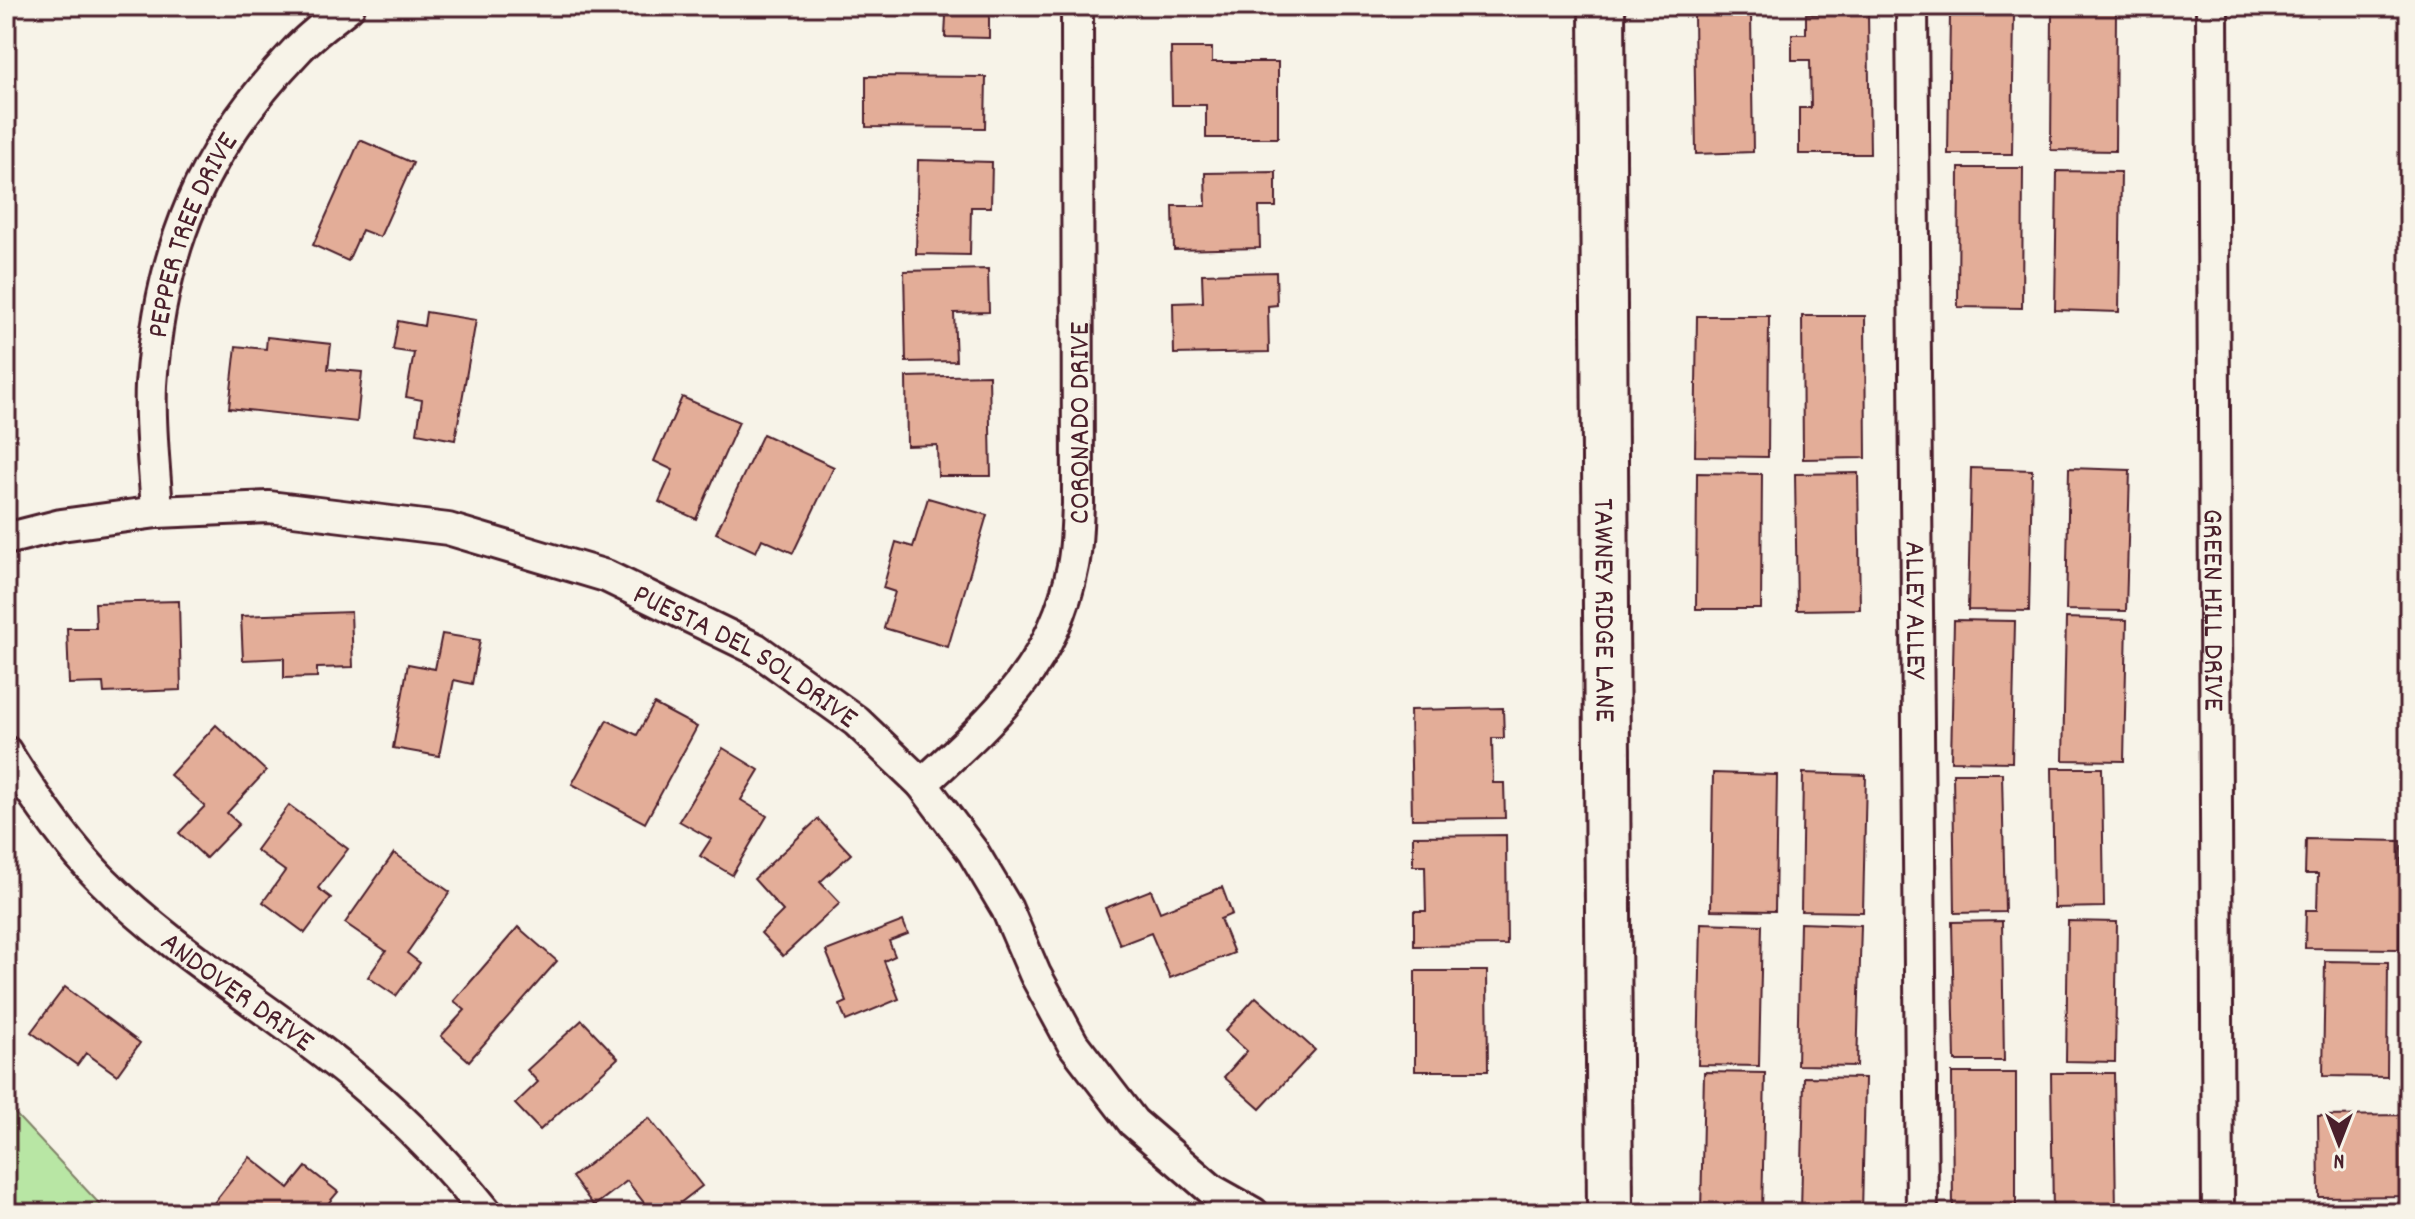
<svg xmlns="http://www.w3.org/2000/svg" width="2415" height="1219" viewBox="0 0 2415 1219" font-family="Dekko,sans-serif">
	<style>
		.green { fill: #b8e6a4; stroke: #818268; stroke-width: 2 }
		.building { fill: #e3ad98; stroke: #4a1f2b; stroke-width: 2 }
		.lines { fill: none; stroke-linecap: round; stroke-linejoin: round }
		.street-casing { stroke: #4a1f2b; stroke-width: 36 }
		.secondary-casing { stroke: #4a1f2b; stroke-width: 50 }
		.street { stroke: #f7f3e8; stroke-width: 30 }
		.secondary { stroke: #f7f3e8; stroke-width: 44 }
		.labels { text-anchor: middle; stroke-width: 7; stroke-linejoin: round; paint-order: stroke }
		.street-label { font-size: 30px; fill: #4a1f2b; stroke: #f7f3e8 }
	</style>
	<rect width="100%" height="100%" fill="#f7f3e8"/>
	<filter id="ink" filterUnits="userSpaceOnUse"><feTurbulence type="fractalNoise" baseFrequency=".0125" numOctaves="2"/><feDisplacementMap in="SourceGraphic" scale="16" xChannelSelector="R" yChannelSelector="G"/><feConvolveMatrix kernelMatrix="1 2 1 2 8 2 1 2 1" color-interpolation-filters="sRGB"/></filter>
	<g filter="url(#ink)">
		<path class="green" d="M6 1104 108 1213H6Z"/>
		<g class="building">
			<path d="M884 6H989V38L945 37 946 16 884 15Z"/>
			<path d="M2052 11H2116L2115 151 2051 150Z"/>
			<path d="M1868 13 1870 154H1799V108H1811L1810 60H1792V34H1806V14Z"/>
			<path d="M1950 14 2014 15 2012 154H1948Z"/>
			<path d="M1694 15H1751L1753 152 1696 154Z"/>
			<path d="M1171 48H1212V62H1278V138H1206V105H1172Z"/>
			<path d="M866 76 986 77 985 128 866 127Z"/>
			<path d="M360 140 413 163 380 237 362 230 348 261 313 245Z"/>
			<path d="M918 160 992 162 991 207H971L970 255 916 254Z"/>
			<path d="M1959 168H2023L2022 308 1958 307Z"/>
			<path d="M2057 171 2121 172 2119 312 2055 310Z"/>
			<path d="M1276 172V207H1259L1260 248 1174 250 1173 206H1206L1205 173Z"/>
			<path d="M988 269 989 312 954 313 956 361 906 362 904 271Z"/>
			<path d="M1276 272 1277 305 1268 306 1269 352 1174 354 1173 303 1203 302 1202 274Z"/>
			<path d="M426 312 476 320 455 440 417 433 422 400 406 397 414 353 393 350 398 321 424 326Z"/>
			<path d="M1697 316H1769L1768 457 1695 456Z"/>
			<path d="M1802 316H1865L1866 458 1803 459Z"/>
			<path d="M267 337 331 344 328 369 362 372 357 422 229 408 236 346 266 349Z"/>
			<path d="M989 375 991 476H938L937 445 907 446 906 377Z"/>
			<path d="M682 397 739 422 696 519 659 502 673 470 654 461Z"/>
			<path d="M763 434 834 467 793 553 762 539 756 552 716 533Z"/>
			<path d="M1971 468 2032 470 2029 611 1968 610Z"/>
			<path d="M2069 468 2130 470 2126 611 2066 610Z"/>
			<path d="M1697 473 1762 474 1761 609H1696Z"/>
			<path d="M1858 473 1860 609 1797 610 1795 474Z"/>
			<path d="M928 498 987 515 948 647 884 628 895 592 883 588 896 542 913 547Z"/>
			<path d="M179 601 181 690 104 693 103 683 69 684 67 628H96L95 603Z"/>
			<path d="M351 612 353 667 317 668V677L284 678V658L243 660 241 616Z"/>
			<path d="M2066 618 2127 620 2124 761 2063 760Z"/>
			<path d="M1954 620 2015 621 2012 762 1951 761Z"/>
			<path d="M442 634 480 640 472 684 454 680 439 756 393 748 408 664 435 669Z"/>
			<path d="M654 704 697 727 645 823 572 784 607 720 637 735Z"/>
			<path d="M1503 708 1504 738H1492L1493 783H1504L1505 818 1412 819 1410 710Z"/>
			<path d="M216 725 266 771 227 813 239 824 206 858 179 833 205 806 170 775Z"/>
			<path d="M723 748 759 770 741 800 767 816 732 875 700 856 711 839 679 821Z"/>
			<path d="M2052 768H2102L2104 907 2054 908Z"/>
			<path d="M1713 773 1777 775 1775 911 1711 910Z"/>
			<path d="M1803 773 1866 775 1863 912 1801 911Z"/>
			<path d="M1953 773H2002L2005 912 1955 913Z"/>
			<path d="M289 805 348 849 318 888 331 898 305 933 263 902 285 871 256 850Z"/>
			<path d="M818 819 851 854 820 882 840 903 783 956 761 933 783 911 754 879Z"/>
			<path d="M1506 835 1507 945 1414 946V911H1426L1425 866H1413V836Z"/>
			<path d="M2306 839 2401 841 2399 949 2305 948 2306 910H2317L2318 874H2305Z"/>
			<path d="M394 853 450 892 407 953 420 963 396 996 368 977 386 951 345 923Z"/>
			<path d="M1222 887 1232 914 1220 919 1234 953 1170 978 1151 933 1120 945 1105 908 1151 890 1160 912Z"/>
			<path d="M903 921 908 934 889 941 895 956 884 961 899 999 846 1021 840 1005 847 1002 826 951Z"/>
			<path d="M2002 921 2004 1061H1955L1952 922Z"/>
			<path d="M2068 921 2117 922 2115 1062 2066 1061Z"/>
			<path d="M1701 923 1762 925 1759 1066 1698 1065Z"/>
			<path d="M1800 923 1861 925 1857 1066 1797 1065Z"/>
			<path d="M518 927 557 961 469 1061 441 1036 465 1010 454 1001Z"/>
			<path d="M2325 961 2388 962 2387 1077 2323 1076Z"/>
			<path d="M1415 971H1487L1488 1071H1415Z"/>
			<path d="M65 987 140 1043 117 1075 86 1053 77 1065 31 1032Z"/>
			<path d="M1256 997 1315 1050 1260 1109 1224 1077 1247 1051 1225 1031Z"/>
			<path d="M582 1020 618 1058 540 1130 515 1104 538 1082 527 1070Z"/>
			<path d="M1704 1072 1765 1073 1762 1213H1701Z"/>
			<path d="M1952 1073H2016V1213H1953Z"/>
			<path d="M2051 1073H2114L2116 1213H2053Z"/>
			<path d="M1804 1077 1865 1078 1862 1213H1801Z"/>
			<path d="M2409 1115V1196L2319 1197 2318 1116Z"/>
			<path d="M649 1118 702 1186 667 1213H652L627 1181 594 1206 572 1177Z"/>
			<path d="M250 1157 289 1188 306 1167 338 1192 320 1213H206Z"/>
		</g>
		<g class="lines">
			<g class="street-casing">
				<g id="street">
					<path id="s1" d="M1912 6 1922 1213"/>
					<path id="s2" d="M2212 6 2218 1213"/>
					<path id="s3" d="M157 512C155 471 149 427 151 385 160 248 202 149 298 49 313 33 332 20 349 6"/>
					<path id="s4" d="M6 539 61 525 157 512 269 507 448 529 606 576 756 649 856 721 922 784 973 852 1007 909 1035 974 1073 1044 1133 1122 1212 1190 1253 1213"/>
					<path id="s5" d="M6 752C34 797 64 841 101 879 180 959 279 1013 364 1086 409 1124 450 1167 487 1213"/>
					<path id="s6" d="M922 784C993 719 1054 666 1073 566 1077 546 1077 525 1078 504L1077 6"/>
				</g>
			</g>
			<g class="secondary-casing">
				<g id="secondary">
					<path id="s7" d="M1602 6 1610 1213"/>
				</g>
			</g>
			<use href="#street" class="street"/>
			<use href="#secondary" class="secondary"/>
		</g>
	</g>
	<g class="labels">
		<g class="street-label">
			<text dy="10" stroke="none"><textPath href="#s3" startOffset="284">PEPPER TREE DRIVE</textPath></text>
			<text dy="10" stroke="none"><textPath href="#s6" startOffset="414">CORONADO DRIVE</textPath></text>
			<text dy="10" stroke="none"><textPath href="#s1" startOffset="604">ALLEY ALLEY</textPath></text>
			<text dy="10" stroke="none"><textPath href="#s2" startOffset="604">GREEN HILL DRIVE</textPath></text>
			<text dy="10" stroke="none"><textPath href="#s7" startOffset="604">TAWNEY RIDGE LANE</textPath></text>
			<text dy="10" stroke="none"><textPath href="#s4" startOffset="772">PUESTA DEL SOL DRIVE</textPath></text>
			<text dy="10" stroke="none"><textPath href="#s5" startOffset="336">ANDOVER DRIVE</textPath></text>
		</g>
	</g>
	<rect width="2415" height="1219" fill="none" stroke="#f7f3e8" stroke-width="32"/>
	<rect x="16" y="16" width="2383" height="1187" fill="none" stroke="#4a1f2b" stroke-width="3" filter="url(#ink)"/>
	<g transform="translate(2339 1143) rotate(180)" stroke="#f7f3e8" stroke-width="6" paint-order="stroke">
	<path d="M0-6L14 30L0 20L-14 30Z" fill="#4a1f2b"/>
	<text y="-12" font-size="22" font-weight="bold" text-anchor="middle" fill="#4a1f2b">N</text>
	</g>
</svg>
